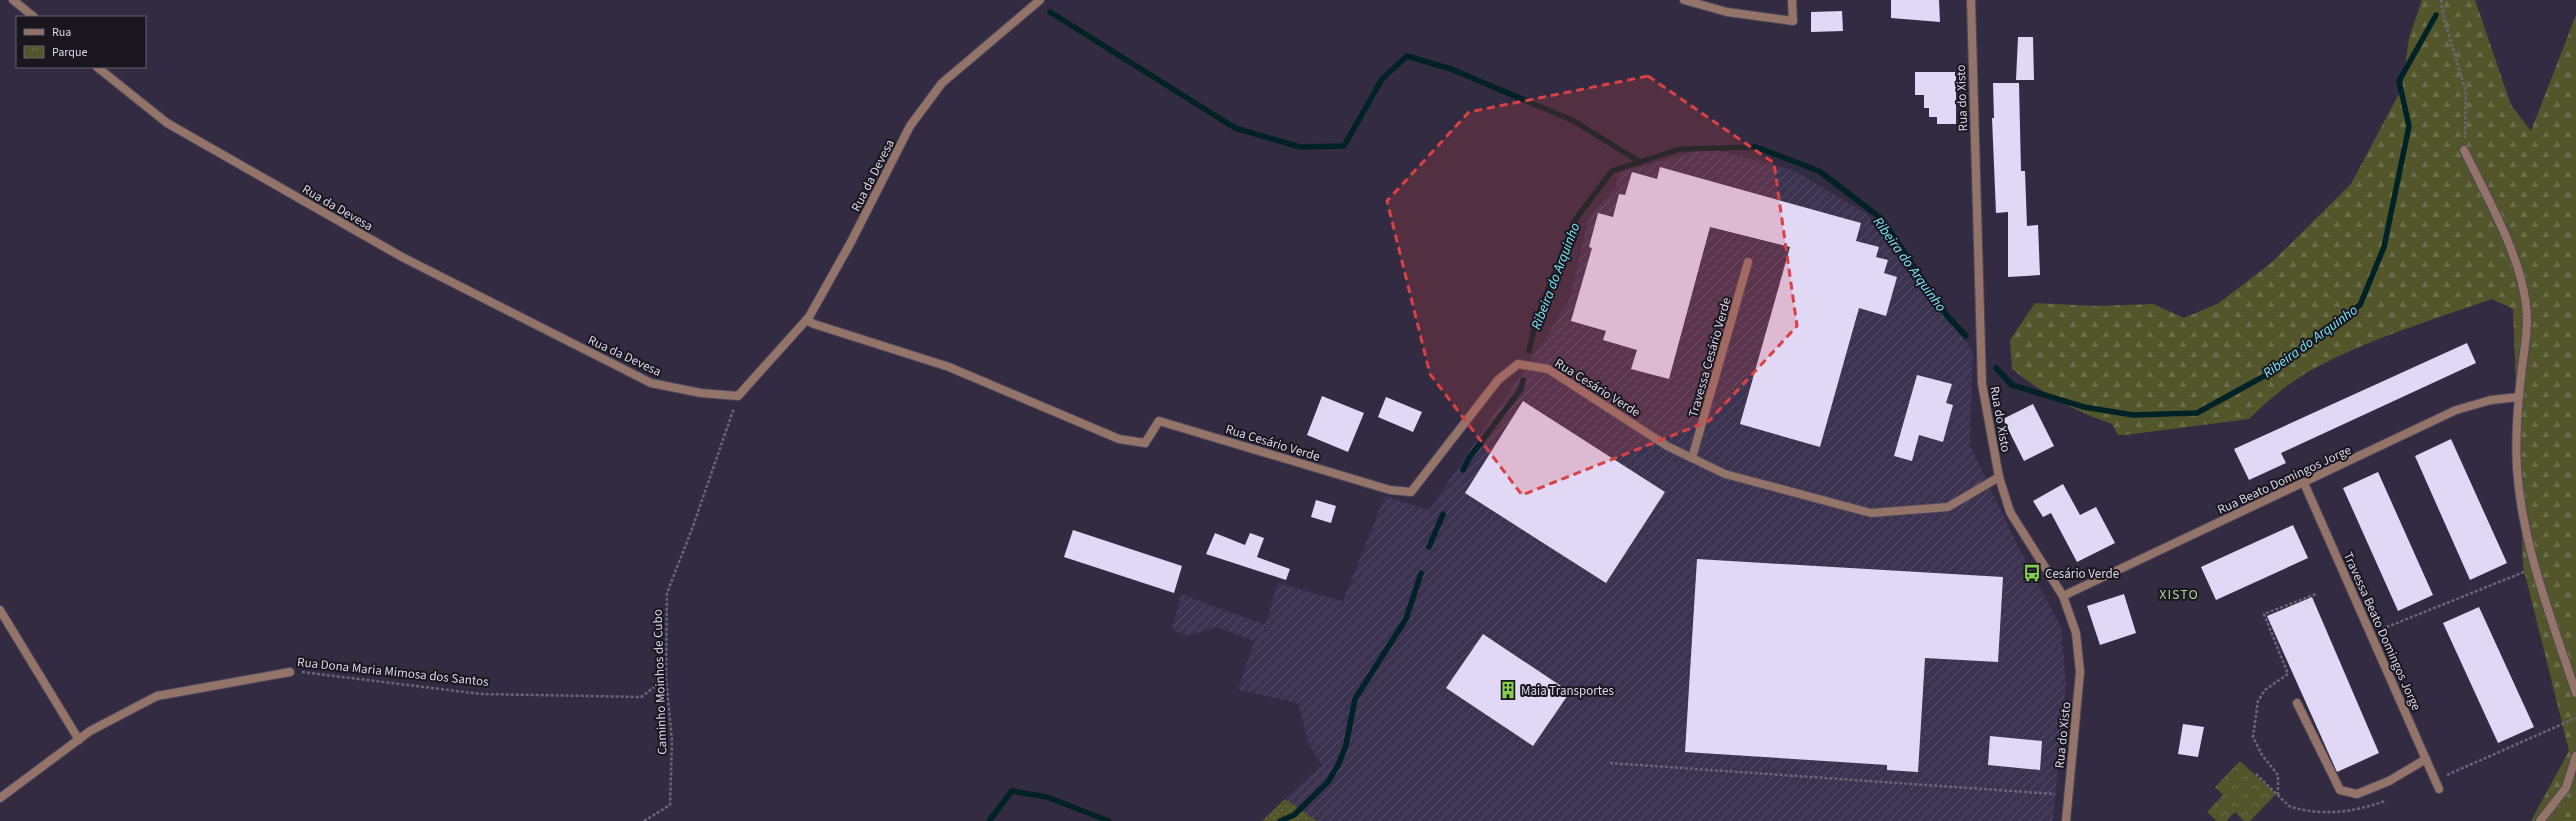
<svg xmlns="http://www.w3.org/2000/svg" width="2576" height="821" viewBox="0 0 2576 821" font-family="'Source Sans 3',sans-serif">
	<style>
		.industrial { fill: url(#industrial-furrows) }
		.grass { fill: url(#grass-dots) }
		.forest { fill: url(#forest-firs) }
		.park { fill: url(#park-crowns) }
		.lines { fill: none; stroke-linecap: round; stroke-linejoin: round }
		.stream { stroke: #002226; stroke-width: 5.5 }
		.building { fill: #e0d8f5 }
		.service-casing { stroke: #4d475c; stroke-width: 10 }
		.minor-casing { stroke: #4d475c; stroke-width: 10 }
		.tertiary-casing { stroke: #4d475c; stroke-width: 10 }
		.path { stroke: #6b6579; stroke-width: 2.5; stroke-dasharray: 3 2; stroke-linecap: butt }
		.service { stroke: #947468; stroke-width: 8 }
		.minor { stroke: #947468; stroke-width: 8 }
		.tertiary { stroke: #947468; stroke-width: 8 }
		.marked { fill: #d74244; fill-opacity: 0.2; stroke: #d74244; stroke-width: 3; stroke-dasharray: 8 5; stroke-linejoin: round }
		.labels { text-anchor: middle; stroke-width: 4; stroke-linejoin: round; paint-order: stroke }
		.street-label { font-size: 13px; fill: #dad7e5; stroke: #191620 }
		.poi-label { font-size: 13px; fill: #dad7e5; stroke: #191620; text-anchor: start }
		.water-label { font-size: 14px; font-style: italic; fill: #79e8f7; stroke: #191620 }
		.neighbourhood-label { font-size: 14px; letter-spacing: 1px; fill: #abd492; stroke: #191620 }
	</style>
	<defs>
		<pattern id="industrial-furrows" width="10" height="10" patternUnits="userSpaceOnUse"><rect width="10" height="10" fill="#3c3350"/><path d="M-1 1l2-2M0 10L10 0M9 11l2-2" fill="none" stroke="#585069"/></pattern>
		<pattern id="grass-dots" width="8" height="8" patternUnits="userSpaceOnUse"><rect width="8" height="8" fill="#53562b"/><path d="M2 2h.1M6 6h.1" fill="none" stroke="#6b6e4a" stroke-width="1.8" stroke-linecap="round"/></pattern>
		<pattern id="forest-firs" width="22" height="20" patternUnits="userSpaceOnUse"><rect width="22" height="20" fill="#53562b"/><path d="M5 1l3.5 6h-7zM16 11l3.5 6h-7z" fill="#6b6e4a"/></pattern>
		<pattern id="park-crowns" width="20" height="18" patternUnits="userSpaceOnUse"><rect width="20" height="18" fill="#53562b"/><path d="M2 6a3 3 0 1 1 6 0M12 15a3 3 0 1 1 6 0" fill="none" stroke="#6b6e4a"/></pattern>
	</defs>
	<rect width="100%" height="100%" fill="#322b42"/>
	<path class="industrial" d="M1708 148 1793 170 1867 214 1973 351 1970 445 2019 548 2061 627 2066 682 2053 821H1317L1285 799 1322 765 1309 745 1298 703 1238 690 1254 641 1217 627 1188 636 1172 630 1181 594 1265 625 1278 583 1343 601 1385 496 1429 510 1545 339 1570 298 1589 217 1616 187 1618 173Z"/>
	<path class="grass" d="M1285 799 1317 821H1262Z"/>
	<path class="forest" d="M2422 0H2475L2511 105 2531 131 2576 15V821H2531L2569 751 2523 566 2513 309 2492 299C2434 319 2372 338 2317 367 2293 379 2268 400 2249 419L2125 435H2118L2112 424C2075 411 2043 394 2012 369L2010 340 2035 303 2096 306 2153 304 2184 318 2219 303 2271 263 2351 184 2402 88 2409 38Z"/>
	<path class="park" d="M2240 761 2276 794 2250 821H2244L2235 812 2226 821H2217L2207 812 2223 795 2215 787Z"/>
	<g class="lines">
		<g class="stream">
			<path d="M1050 12 1235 128 1300 147 1344 146 1382 79 1407 56 1451 69 1574 121 1640 162"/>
			<path d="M1529 351 1536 320 1575 220 1612 171 1680 149 1756 147 1819 171 1882 219 1948 317 1966 336"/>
			<path d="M1996 368 2012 385 2084 407 2133 415 2197 413 2266 375 2360 305 2384 247 2409 126 2399 81 2436 15"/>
			<path d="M1463 470 1469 458 1521 389 1523 380"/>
			<path d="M1429 547 1443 514"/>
			<path d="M989 821 1012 791 1047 797 1109 821"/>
			<path d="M1280 821 1294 815 1328 782 1339 763 1346 745 1355 699 1406 619 1421 573"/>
		</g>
	</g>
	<g class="building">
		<path d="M1891 0H1939L1940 22 1891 18Z"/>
		<path d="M1842 11 1843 31 1811 32V12Z"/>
		<path d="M2018 37H2033L2034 80H2016Z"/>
		<path d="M1915 72H1956V124H1937V117H1929V108H1924V95H1915Z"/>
		<path d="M1993 83H2019L2021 171H2025L2027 226 2038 225 2040 275 2008 277V212L1996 213 1992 118H1994Z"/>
		<path d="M1660 167 1861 223 1856 241 1879 247 1876 257 1888 260 1884 273 1897 277 1886 316 1859 308 1820 447 1740 424 1790 247 1710 227 1669 379 1631 369 1637 350 1603 340 1606 331 1571 321 1592 248 1589 247 1598 213 1613 217 1619 194 1625 195 1632 172 1657 179Z"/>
		<path d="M2467 343 2476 363 2281 453 2286 463 2249 480 2234 449Z"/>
		<path d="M1917 375 1952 384 1946 403 1953 405 1943 442 1919 435 1912 461 1894 456Z"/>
		<path d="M1322 396 1364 413 1348 452 1307 435Z"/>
		<path d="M1386 397 1422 412 1413 432 1378 417Z"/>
		<path d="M1523 401 1665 492 1606 583 1465 493Z"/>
		<path d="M2033 404 2054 446 2024 461 2003 419Z"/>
		<path d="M2451 439 2507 563 2470 580 2415 456Z"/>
		<path d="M2378 472 2433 595 2398 611 2343 488Z"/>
		<path d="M2063 484 2080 515 2096 507 2115 543 2077 562 2051 513 2043 517 2033 501Z"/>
		<path d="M1316 500 1336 506 1331 523 1311 517Z"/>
		<path d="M2293 525 2308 558 2216 600 2201 567Z"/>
		<path d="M1073 530 1182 566 1174 593 1064 557Z"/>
		<path d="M1215 533 1245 545 1250 533 1264 538 1257 557 1290 569 1286 580 1206 554Z"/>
		<path d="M1697 559 2003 577 1998 662 1925 658 1918 772 1887 770V765L1685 752Z"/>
		<path d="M2124 594 2136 633 2100 645 2087 606Z"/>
		<path d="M2312 597 2379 753 2337 772 2267 616Z"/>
		<path d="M2479 607 2534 727 2498 743 2443 623Z"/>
		<path d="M1483 634 1570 692 1533 746 1446 688Z"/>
		<path d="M2183 724 2204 727 2198 757 2178 754Z"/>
		<path d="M1990 736 2042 741 2040 770 1988 765Z"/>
	</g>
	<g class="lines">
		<g class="service-casing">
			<g id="service">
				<path d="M806 320 814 324 949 367 1119 439 1145 443"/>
				<path d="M2297 703 2340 790 2357 794 2389 781 2426 759"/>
			</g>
		</g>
		<g class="minor-casing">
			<g id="minor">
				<path d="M13 0 34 17"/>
				<path d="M1684 0 1727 12 1793 21 1792 0"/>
				<path d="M97 67 167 123 402 257 651 383 701 393 738 396 809 317 851 242 910 126 942 83 1040 0"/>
				<path d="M2464 150C2488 200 2526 263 2527 319 2527 335 2524 352 2522 368 2518 400 2515 435 2517 468 2522 545 2552 620 2576 693"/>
				<path d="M1145 443 1159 421 1390 490 1411 492 1498 380 1518 364 1548 369 1667 446 1725 474 1871 513 1948 507 1999 477"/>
				<path d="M1692 458 1748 262"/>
				<path d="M2304 483 2439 789"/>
				<path d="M2063 596 2456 410 2491 400 2519 397"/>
				<path d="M0 610 79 740"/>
				<path d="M0 798 90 731 157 696 290 672"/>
				<path d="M2540 821 2566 788 2576 756"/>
			</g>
		</g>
		<g class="tertiary-casing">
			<path id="tertiary" d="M1971 0 1982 384 1999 477 2010 512 2063 596 2076 633 2080 672 2066 821"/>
		</g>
		<g class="path">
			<path d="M2441 0 2444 19 2466 92 2465 138"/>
			<path d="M2382 629 2524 572"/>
			<path d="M302 672 481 694 641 697 666 678"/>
			<path d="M1610 763 2055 794"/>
			<path d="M2256 774 2289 806C2321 817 2354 812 2385 801"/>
			<path d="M2447 775 2576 718"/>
			<path d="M2278 795V775L2262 755 2253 737 2258 701 2265 690 2288 674 2264 614 2316 594"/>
			<path d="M644 821 670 805 672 741 666 678 667 593 692 529 734 408"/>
		</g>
		<use href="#service" class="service"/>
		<use href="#minor" class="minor"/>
		<use href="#tertiary" class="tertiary"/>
	</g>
	<path class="marked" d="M1648 76 1774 163 1797 326 1709 421 1522 495 1430 374 1387 201 1469 112Z"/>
	<defs>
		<g id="bus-bare" transform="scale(1.38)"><path d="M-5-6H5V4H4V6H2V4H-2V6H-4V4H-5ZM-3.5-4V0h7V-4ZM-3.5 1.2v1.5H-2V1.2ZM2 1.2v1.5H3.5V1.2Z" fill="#86cf4c" stroke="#191620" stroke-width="2.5" paint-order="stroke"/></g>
		<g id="building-bare" transform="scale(1.38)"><path d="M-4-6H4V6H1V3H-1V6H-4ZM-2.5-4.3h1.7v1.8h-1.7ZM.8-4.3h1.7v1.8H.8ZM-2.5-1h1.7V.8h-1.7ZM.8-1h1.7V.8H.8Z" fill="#86cf4c" stroke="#191620" stroke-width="2.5" paint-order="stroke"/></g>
	</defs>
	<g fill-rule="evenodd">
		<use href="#bus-bare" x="2032" y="573"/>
		<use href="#building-bare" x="1508" y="690"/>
	</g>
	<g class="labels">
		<g class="street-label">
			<text transform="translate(1961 98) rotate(-92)" y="5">Rua do Xisto</text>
			<text transform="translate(872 175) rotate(-63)" y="5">Rua da Devesa</text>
			<text transform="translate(338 207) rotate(30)" y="5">Rua da Devesa</text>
			<text transform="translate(625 355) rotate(25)" y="5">Rua da Devesa</text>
			<text transform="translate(1709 357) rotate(-74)" y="5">Travessa Cesário Verde</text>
			<text transform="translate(1598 387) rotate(32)" y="5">Rua Cesário Verde</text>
			<text transform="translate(2001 419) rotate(80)" y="5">Rua do Xisto</text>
			<text transform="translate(1273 442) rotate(17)" y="5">Rua Cesário Verde</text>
			<text transform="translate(2284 479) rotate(-25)" y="5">Rua Beato Domingos Jorge</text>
			<text transform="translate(2383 631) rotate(66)" y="5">Travessa Beato Domingos Jorge</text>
			<text transform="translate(393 671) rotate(6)" y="5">Rua Dona Maria Mimosa dos Santos</text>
			<text transform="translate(659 682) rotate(-92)" y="5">Caminho Moinhos de Cubo</text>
			<text transform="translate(2062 735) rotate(-84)" y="5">Rua do Xisto</text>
		</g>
		<g class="poi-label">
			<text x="2045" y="578">Cesário Verde</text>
			<text x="1521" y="695">Maia Transportes</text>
		</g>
		<g class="water-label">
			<text transform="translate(1910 264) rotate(54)" y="5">Ribeira do Arquinho</text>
			<text transform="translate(1555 276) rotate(-69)" y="5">Ribeira do Arquinho</text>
			<text transform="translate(2310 341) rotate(-36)" y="5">Ribeira do Arquinho</text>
		</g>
		<g class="neighbourhood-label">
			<text x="2179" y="599">XISTO</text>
		</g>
	</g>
	<rect x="16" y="16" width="130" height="52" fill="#191620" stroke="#66636f"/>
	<rect x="24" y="29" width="20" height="6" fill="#947468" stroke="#66636f"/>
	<text x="52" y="36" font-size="12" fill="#dad7e5">Rua</text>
	<rect x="24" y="46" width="20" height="12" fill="url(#park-crowns)" stroke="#66636f"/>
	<text x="52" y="56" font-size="12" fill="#dad7e5">Parque</text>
</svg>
